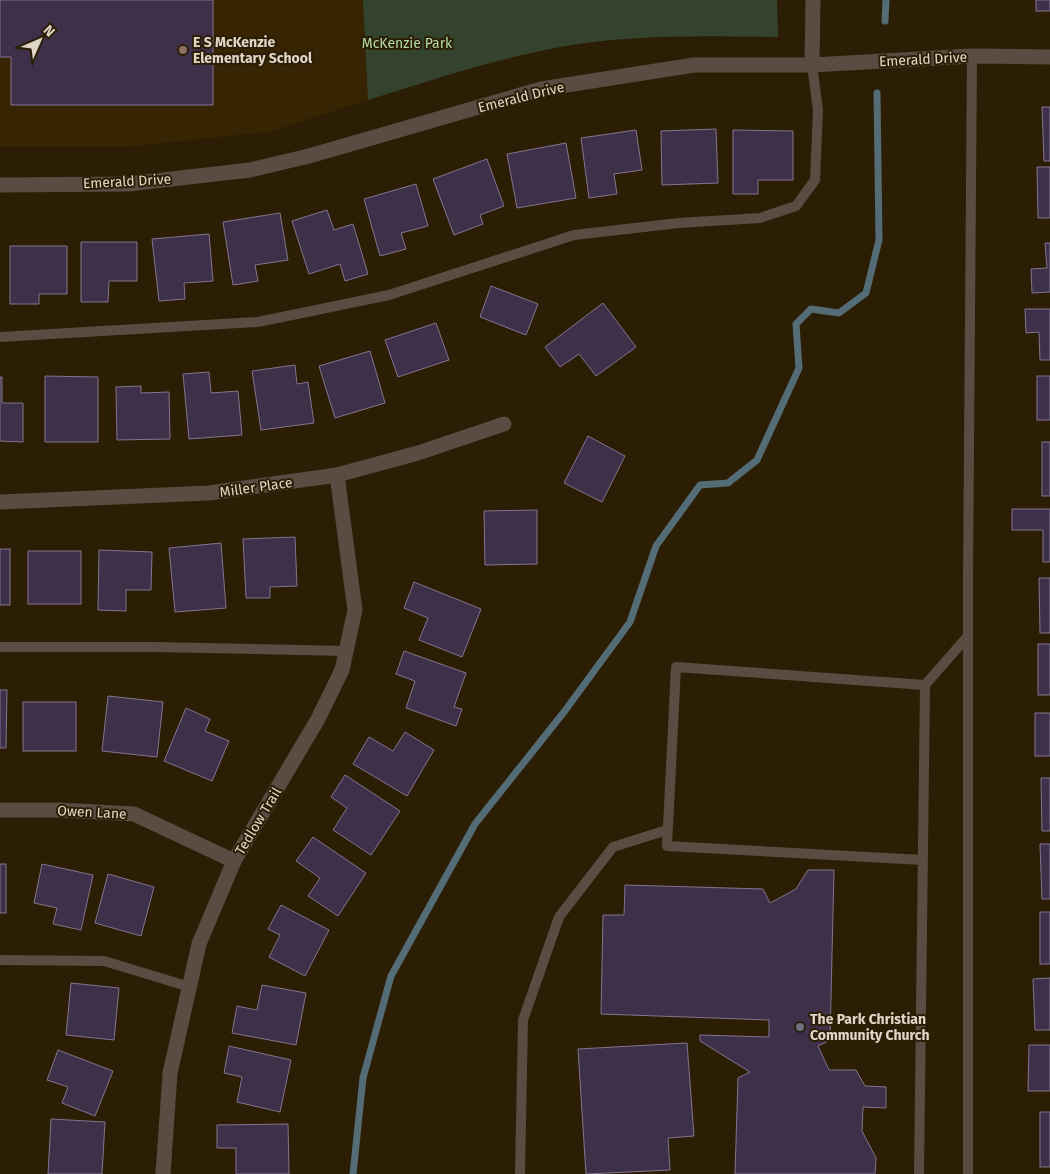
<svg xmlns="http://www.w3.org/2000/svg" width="1050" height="1174" viewBox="0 0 1050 1174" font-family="'Fira Sans',sans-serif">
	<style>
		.built { fill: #362403 }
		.green { fill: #33432e }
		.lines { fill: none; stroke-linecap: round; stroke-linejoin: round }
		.stream { stroke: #536c75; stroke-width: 7 }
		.building { fill: #3d3048; stroke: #83758f }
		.lane { stroke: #5b4b42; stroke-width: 10 }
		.street { stroke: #5b4b42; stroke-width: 15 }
		.education-dot { fill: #8d6e63; stroke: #2c1d05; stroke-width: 2 }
		.worship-dot { fill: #6b7280; stroke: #2c1d05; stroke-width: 2 }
		.labels { text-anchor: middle; stroke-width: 4; stroke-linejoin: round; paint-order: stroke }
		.poi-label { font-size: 14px; font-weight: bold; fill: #e0d6c8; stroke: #2c1d05; text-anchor: start }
		.park-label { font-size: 14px; fill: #b3dda5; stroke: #2c1d05 }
		.street-label { font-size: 14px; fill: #e0d6c8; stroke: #2c1d05 }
	</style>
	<rect width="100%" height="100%" fill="#2c1d05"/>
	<path class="built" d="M0 0H363L368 100 269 132 126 147H0Z"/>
	<path class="green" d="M363 0H777L778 37C722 36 667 35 611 40 528 48 447 75 368 100Z"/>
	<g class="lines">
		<g class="stream">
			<path d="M885 21 886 0"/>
			<path d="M353 1174 363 1078 391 976 475 824 564 712 630 622 656 546 700 485 728 483 757 460 799 368 796 324 811 309 839 313 866 293 879 240 877 93"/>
		</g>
	</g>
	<g class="building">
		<path d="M0 0H213V105H11V57H0Z"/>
		<rect x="1036" y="0" width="14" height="11"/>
		<path d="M1042 107H1050V161H1044Z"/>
		<path d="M716 129 718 183 662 185 661 131Z"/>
		<path d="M636 130 642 170 614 174 617 194 589 198 581 138Z"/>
		<path d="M733 130 793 131V180H758V194H733Z"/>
		<path d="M566 143 576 198 517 208 507 154Z"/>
		<path d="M487 159 504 206 480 215 483 224 454 235 433 179Z"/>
		<path d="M1037 167H1050V218H1038Z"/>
		<path d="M416 184 428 226 401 233 406 249 380 256 364 199Z"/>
		<path d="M327 210 334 230 353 224 368 274 345 281 340 264 309 274 292 221Z"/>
		<path d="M280 213 288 260 255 265 258 281 233 285 223 222Z"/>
		<path d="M209 234 213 281 184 283 185 299 159 301 152 239Z"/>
		<path d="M81 242H137V281H109L108 302H81Z"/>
		<path d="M1045 243H1050V292L1032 293 1031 269 1047 268Z"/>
		<path d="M10 246H67V294H39V304H10Z"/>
		<path d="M491 286 538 304 526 335 480 317Z"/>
		<path d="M603 303 636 347 596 376 579 354 560 367 545 347Z"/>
		<path d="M1025 309H1050V360H1040L1039 332 1026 333Z"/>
		<path d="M436 323 449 360 398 377 385 340Z"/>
		<path d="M370 351 385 403 335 418 319 366Z"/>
		<path d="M295 365 297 384 308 382 314 423 261 430 252 371Z"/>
		<path d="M209 372 211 393 238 391 242 435 189 439 183 374Z"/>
		<path d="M45 376 98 377V442H45Z"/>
		<rect x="1037" y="376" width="13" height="44"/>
		<path d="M0 377H2V403H23V442L0 441Z"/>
		<path d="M141 386V393L169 392 170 439 117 440 116 387Z"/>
		<path d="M588 436 625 456 602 502 564 483Z"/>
		<rect x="1042" y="442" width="8" height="54"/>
		<path d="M1012 509H1050V562H1043V530H1012Z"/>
		<path d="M537 510V564L485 565 484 511Z"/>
		<path d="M295 537 297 586 270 587V598H246L243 539Z"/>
		<path d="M221 543 226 608 175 612 169 548Z"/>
		<rect x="0" y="549" width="10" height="56"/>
		<path d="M99 550 152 552 151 590H126V611L98 610Z"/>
		<rect x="28" y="551" width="53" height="53"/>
		<path d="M1039 578H1050V633H1040Z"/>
		<path d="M414 582 481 609 462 657 419 640 428 618 404 608Z"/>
		<rect x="1038" y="644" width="12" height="51"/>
		<path d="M404 651 466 673 454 707 462 709 456 726 406 708 415 681 396 674Z"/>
		<path d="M0 690H7L6 748H0Z"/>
		<path d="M108 696 163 702 157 757 102 751Z"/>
		<rect x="23" y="702" width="53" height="49"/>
		<path d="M186 708 210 719 205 731 229 741 212 781 164 761Z"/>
		<rect x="1035" y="713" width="15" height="43"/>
		<path d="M405 732 434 750 407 796 353 764 369 737 393 751Z"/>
		<path d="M345 775 400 811 371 855 333 830 347 808 331 797Z"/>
		<path d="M1041 778H1050V831H1042Z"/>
		<path d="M313 837 366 873 338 916 308 896 320 878 296 861Z"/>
		<path d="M1040 844H1050V899H1042Z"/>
		<rect x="0" y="864" width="6" height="49"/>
		<path d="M42 864 93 875 81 930 53 924 57 908 34 903Z"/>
		<path d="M808 870H834L830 1040 818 1046 829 1070H856L865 1086 886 1087V1108L863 1107 862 1131 876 1158 875 1174H735L738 1078 750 1072 700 1041V1035L769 1037V1020L601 1014 603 915H624L625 885 763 889 770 903 796 889Z"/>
		<path d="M108 874 154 887 141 936 95 923Z"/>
		<path d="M281 905 329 930 305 976 269 957 280 935 268 929Z"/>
		<rect x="1040" y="912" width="10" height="52"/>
		<path d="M1050 978V1030H1035L1033 979Z"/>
		<path d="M71 983 119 988 114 1040 66 1035Z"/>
		<path d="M262 985 306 993 296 1045 232 1033 237 1006 257 1010Z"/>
		<path d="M687 1043 694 1136 668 1138 670 1170 586 1174 578 1049Z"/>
		<path d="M1029 1045H1050V1091H1028Z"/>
		<path d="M229 1046 291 1060 280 1112 237 1102 242 1077 224 1073Z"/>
		<path d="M58 1050 113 1071 95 1116 62 1103 68 1087 47 1080Z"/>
		<rect x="1040" y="1112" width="10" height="55"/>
		<path d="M51 1119 105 1122 102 1174H48Z"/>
		<path d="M288 1124 289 1174H236V1148H217V1125Z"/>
	</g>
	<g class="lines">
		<g class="lane">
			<path d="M0 337 258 322 389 295 574 235 679 223 760 218 796 206 815 180 818 110 812 65"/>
			<path d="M0 647H155L346 651"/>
			<path d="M925 685 967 637"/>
			<path d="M0 960 104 961 190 987"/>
			<path d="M520 1174 523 1020 559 917 613 847 667 830"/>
			<path d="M919 1174 925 685 676 667 667 846 923 860"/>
			<path d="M968 1174V577L972 56"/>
		</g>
		<g class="street">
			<path d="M812 65 813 0"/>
			<path d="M0 185 128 184 250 170 309 156 541 89 694 65H812L972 56 1050 57"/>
			<path d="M0 502 209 493 337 475 418 453 504 424"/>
			<path d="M0 810H59L134 814 234 861"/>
			<path d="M163 1174 170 1073 199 944 234 861 318 719 342 670 355 610 337 475"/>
		</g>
	</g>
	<circle class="education-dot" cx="183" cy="50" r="5"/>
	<circle class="worship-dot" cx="800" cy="1027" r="5"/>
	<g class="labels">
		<g class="poi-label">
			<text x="193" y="47">E S McKenzie<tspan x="193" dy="16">Elementary School</tspan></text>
			<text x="810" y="1024">The Park Christian<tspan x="810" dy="16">Community Church</tspan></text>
		</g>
		<g class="park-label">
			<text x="407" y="48">McKenzie Park</text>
		</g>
		<g class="street-label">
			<text transform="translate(923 59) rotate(-3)" y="5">Emerald Drive</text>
			<text transform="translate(521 97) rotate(-14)" y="5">Emerald Drive</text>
			<text transform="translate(127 181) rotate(-3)" y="5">Emerald Drive</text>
			<text transform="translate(256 487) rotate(-8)" y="5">Miller Place</text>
			<text transform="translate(92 812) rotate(3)" y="5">Owen Lane</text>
			<text transform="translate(258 821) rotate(-59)" y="5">Tedlow Trail</text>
		</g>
	</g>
	<g transform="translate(40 40) rotate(45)" stroke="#2c1d05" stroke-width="4" paint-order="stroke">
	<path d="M0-4L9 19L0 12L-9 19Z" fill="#e0d6c8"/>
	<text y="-8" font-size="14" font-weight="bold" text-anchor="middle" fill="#e0d6c8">N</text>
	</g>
</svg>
